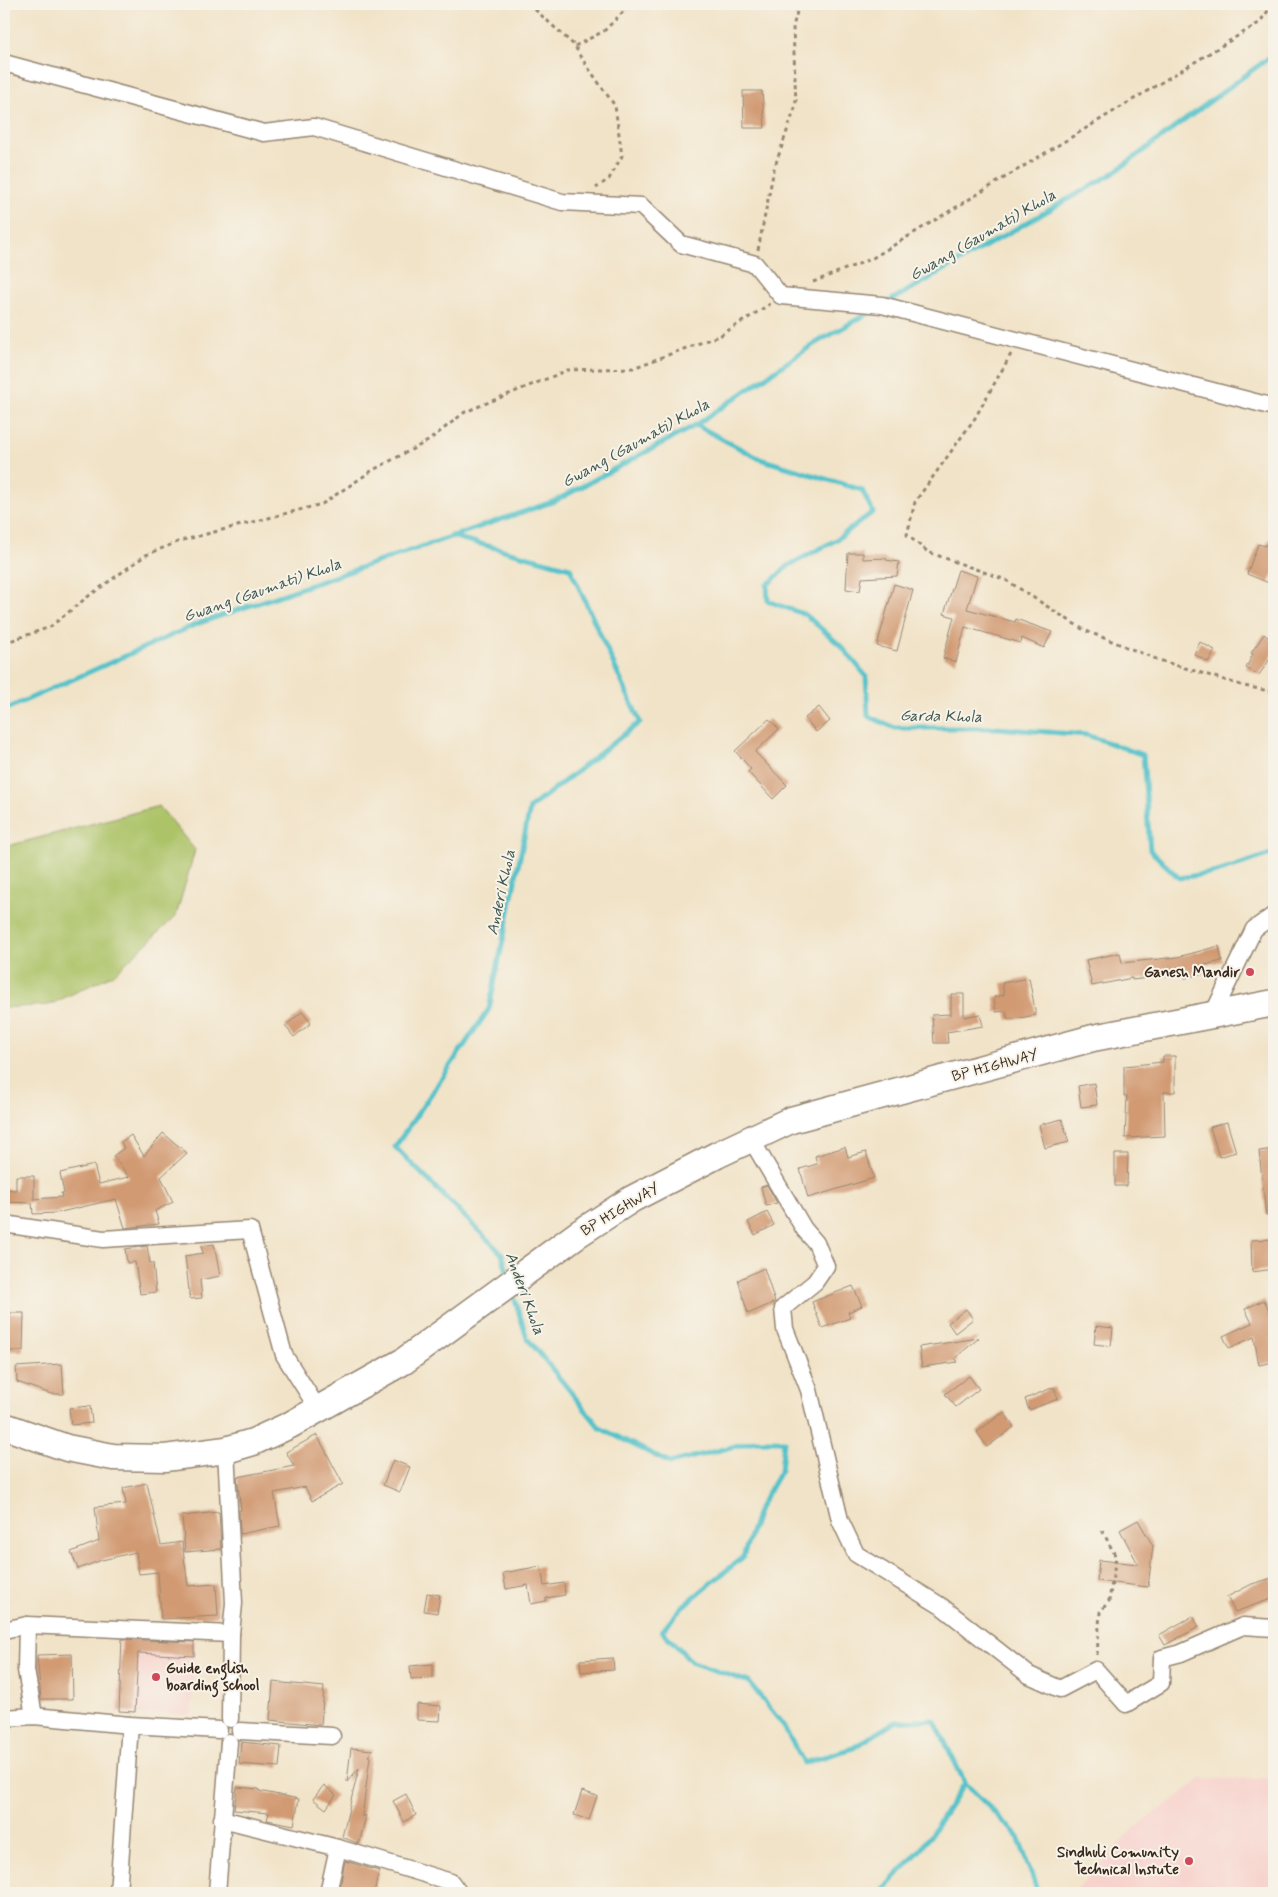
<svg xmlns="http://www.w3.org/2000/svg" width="1278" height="1897" viewBox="0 0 1278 1897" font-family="Mynerve,sans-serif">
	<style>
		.built { fill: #f7d0cb }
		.green { fill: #acc368; stroke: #747643 }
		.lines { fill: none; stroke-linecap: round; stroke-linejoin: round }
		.stream { stroke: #54c2ca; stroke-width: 5 }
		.building { fill: #d19a72 }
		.minor-casing { stroke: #968673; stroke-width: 19 }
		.trunk-casing { stroke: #968673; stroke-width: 29 }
		.path { stroke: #968673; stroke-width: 3; stroke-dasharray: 4 4; stroke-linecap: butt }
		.minor { stroke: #fff; stroke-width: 16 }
		.trunk { stroke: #fff; stroke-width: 26 }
		.poi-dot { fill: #d1495b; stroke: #f7f3e8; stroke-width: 2 }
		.labels { text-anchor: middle; stroke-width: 4; stroke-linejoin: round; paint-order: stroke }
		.poi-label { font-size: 15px; font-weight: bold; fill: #3b2a1e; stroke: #f7f3e8; text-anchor: end }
		.street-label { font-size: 15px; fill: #3b2a1e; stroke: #f7f3e8 }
		.water-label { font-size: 16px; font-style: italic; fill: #425852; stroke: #f7f3e8 }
	</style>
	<rect width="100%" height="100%" fill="#f7f3e8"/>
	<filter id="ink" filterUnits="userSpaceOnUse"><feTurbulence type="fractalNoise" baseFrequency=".02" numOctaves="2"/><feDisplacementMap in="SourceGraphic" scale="10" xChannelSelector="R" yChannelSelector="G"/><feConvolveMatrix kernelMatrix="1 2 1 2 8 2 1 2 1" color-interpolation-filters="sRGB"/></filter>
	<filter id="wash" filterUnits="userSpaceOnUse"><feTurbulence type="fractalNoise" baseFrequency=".0096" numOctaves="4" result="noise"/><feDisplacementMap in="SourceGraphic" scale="20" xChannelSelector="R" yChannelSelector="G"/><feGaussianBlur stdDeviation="1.12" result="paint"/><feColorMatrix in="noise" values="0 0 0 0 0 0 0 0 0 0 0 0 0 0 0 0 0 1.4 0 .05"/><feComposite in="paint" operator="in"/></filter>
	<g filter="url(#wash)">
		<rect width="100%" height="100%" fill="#f1e3c8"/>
		<g class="built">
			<path d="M121 1636 196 1640 191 1715 116 1713Z"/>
			<path d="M1274 1778V1893H1077V1889L1130 1832 1201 1779Z"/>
		</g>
		<path class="green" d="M159 806 195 850 176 916 114 974 49 1005 4 1008V847Z"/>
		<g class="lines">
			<g class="stream">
				<path d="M888 302 1112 174 1274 54"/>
				<path d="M696 425 760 459 862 490 873 512 836 540 788 566 767 585 768 601 806 615 842 647 866 676 868 716 895 728H996L1087 735 1143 755 1150 850 1179 878 1217 872 1274 853"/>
				<path d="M451 536 570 568 640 722 530 808 489 1009 395 1147 502 1254 508 1275"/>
				<path d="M4 710 197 624 555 501 696 425 814 344 874 310"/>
				<path d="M512 1291 527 1338 600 1428 670 1463 755 1441H784L781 1470 759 1508 743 1557 683 1606 662 1631 693 1663 749 1682 783 1725 804 1763 853 1748 895 1722 934 1720 965 1783 1018 1836 1038 1893"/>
				<path d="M880 1893 922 1848 965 1783"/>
			</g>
		</g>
		<g id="blocks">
			<g class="building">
				<path d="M743 91H762L765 128H744Z"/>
				<path d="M1274 534V571L1269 583 1247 574 1258 544 1265 546Z"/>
				<path d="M848 553H863V559L886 558V560L899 562 897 576 862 578 860 591 846 589Z"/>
				<path d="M958 570 977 576 967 609 1015 622 1016 619 1052 632 1044 648 1022 638 1021 643 965 627 956 662 943 658 954 617 944 614Z"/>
				<path d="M894 584 913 590 897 651 877 646Z"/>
				<path d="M1264 634 1274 642V653L1259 675 1246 668 1253 654 1251 653Z"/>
				<path d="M1200 642 1215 650 1208 662 1194 654Z"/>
				<path d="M819 707 830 721 816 732 805 718Z"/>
				<path d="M769 719 779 729 755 752 787 785 773 799 748 772 751 769 735 751Z"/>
				<path d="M1219 946 1222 961 1201 966 1203 973 1185 978 1184 974 1132 980V978L1092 986 1086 960 1120 953 1122 963 1178 957Z"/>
				<path d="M1029 978 1036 1015 1008 1020 1006 1011 996 1012 994 997 1004 995 1002 983Z"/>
				<path d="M951 994H964V1017L980 1014 983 1026 947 1032 948 1043H934L932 1015 951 1014Z"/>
				<path d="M302 1012 311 1023 294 1037 285 1026Z"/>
				<path d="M1163 1056H1175V1092H1164L1165 1136 1125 1138 1127 1096H1124V1066L1163 1062Z"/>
				<path d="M1094 1083 1097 1105 1081 1107 1078 1086Z"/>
				<path d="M1062 1119 1069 1142 1045 1148 1039 1125Z"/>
				<path d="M1227 1122 1236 1152 1219 1157 1210 1127Z"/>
				<path d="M163 1133 187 1153 161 1177 173 1202 155 1211 159 1224 125 1228 116 1199 56 1213 33 1214 32 1203 4 1202V1189L16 1190V1176H34V1199L62 1197 61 1193H64L60 1173 94 1165 99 1184 129 1177 113 1156 124 1148 121 1142 131 1135 144 1156Z"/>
				<path d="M845 1147 848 1157 866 1152 874 1178 808 1198 800 1169 817 1164 815 1156Z"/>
				<path d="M1274 1149V1214L1266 1215 1259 1151Z"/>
				<path d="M1115 1154H1128L1127 1186H1115Z"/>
				<path d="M767 1185 777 1203 766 1206 761 1187Z"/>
				<path d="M767 1212 774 1225 755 1235 748 1222Z"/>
				<path d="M1274 1239V1269L1252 1272 1251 1240Z"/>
				<path d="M214 1244 220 1276 200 1280 202 1298 190 1299 185 1256 203 1253 201 1246Z"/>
				<path d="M147 1246 150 1263H153L156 1292 140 1294 135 1262 127 1263 125 1249Z"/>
				<path d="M764 1268 775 1302 748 1314 738 1280Z"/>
				<path d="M853 1286 862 1306 848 1312 850 1318 822 1328 812 1302Z"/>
				<path d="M1264 1300 1270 1312H1274V1362L1259 1365 1254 1337 1229 1348 1223 1336 1252 1323 1245 1309Z"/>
				<path d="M966 1309 973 1319 955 1333 948 1323Z"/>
				<path d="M4 1313H24L23 1351H4Z"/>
				<path d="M1096 1326 1113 1328 1111 1346 1094 1344Z"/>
				<path d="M979 1338 955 1358 958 1362 922 1367 919 1347Z"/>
				<path d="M62 1364 64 1394H51L17 1382 16 1367Z"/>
				<path d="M969 1376 979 1389 956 1407 945 1394Z"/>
				<path d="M1054 1387 1058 1399 1029 1410 1025 1399Z"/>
				<path d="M90 1406 92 1423 71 1425 69 1408Z"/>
				<path d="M1004 1412 1014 1427 987 1447 977 1432Z"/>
				<path d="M317 1435 343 1484 312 1501 305 1487 274 1493 280 1526 240 1534 239 1510H241L237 1477 294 1466 286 1452Z"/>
				<path d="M393 1460 410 1467 400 1492 383 1485Z"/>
				<path d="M147 1483 161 1545 182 1542 188 1586 216 1584 218 1616 161 1619 158 1572 139 1574 136 1552 102 1560 78 1569 71 1552 99 1541 95 1507 126 1504 123 1488Z"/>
				<path d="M219 1512 221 1549 185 1552 182 1516Z"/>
				<path d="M1138 1520 1153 1546 1148 1587 1097 1581 1099 1560 1138 1564 1120 1530Z"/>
				<path d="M541 1566 544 1586 564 1583 565 1595 546 1598V1601L531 1604 528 1585 506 1589 503 1573Z"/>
				<path d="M1272 1578 1274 1598 1235 1612 1227 1597 1252 1584Z"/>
				<path d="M427 1593 440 1595 437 1613 424 1611Z"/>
				<path d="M1193 1616 1199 1627 1165 1645 1159 1635Z"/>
				<path d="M122 1639 194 1642V1656L138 1653 135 1712 119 1711Z"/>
				<path d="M72 1654 73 1699H41L37 1655Z"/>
				<path d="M613 1658 614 1670 581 1672 580 1660Z"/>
				<path d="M433 1664V1678L411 1679 410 1666Z"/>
				<path d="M273 1682 324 1687 321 1725 270 1720Z"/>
				<path d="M417 1704 441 1706 440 1721 417 1720Z"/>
				<path d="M241 1742 281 1746 279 1767 239 1764Z"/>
				<path d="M351 1748 373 1750 368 1756 370 1757 362 1817 366 1815 359 1844 342 1837 359 1768 347 1782Z"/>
				<path d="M324 1785 336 1795 326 1809 313 1799Z"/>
				<path d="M237 1787 259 1789V1791L299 1799 294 1825 267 1820 269 1813 234 1810Z"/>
				<path d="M582 1791 597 1796 589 1820 574 1815Z"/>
				<path d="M406 1794 416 1815 404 1822 393 1801Z"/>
				<path d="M345 1861 379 1871 374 1893 340 1887Z"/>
			</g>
		</g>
	</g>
	<g filter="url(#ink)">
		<use href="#blocks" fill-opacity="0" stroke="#968673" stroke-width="1"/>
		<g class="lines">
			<g class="minor-casing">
				<g id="minor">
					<path d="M4 63 264 133 314 127 562 202 641 206 681 244 755 264 781 296 882 305 1274 407"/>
					<path d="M1213 1014 1254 929 1274 915"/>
					<path d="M751 1139 804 1229 816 1243 826 1266 815 1282 783 1308 785 1329 809 1390 840 1520 856 1554 941 1606 1029 1675 1060 1689 1096 1670 1126 1704 1161 1683 1162 1658 1181 1653 1243 1626 1274 1628"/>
					<path d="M4 1224 103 1239 250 1230 284 1355 318 1409"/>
					<path d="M226 1450 234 1603 231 1634 230 1719"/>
					<path d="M27 1625 26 1670 34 1716"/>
					<path d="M4 1630 27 1625 231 1634"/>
					<path d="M4 1718 34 1716 130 1725 219 1730"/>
					<path d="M240 1731 332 1736"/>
					<path d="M222 1819 338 1848 451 1882 459 1893"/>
					<path d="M118 1893 130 1725"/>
					<path d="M217 1893 229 1742"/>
					<path d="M328 1893 338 1848"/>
				</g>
			</g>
			<g class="trunk-casing">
				<path id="trunk" d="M4 1426 67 1448 113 1457 165 1458 226 1450 253 1442 290 1425 404 1361 578 1234 632 1199 717 1155 791 1120 1093 1038 1274 1003"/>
			</g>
			<g class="path">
				<path d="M529 4 575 46 580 56 615 106 622 156 609 179 596 188"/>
				<path d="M575 46 604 31 631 4"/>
				<path d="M758 250 774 169 796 105 793 27 799 4"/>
				<path d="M813 282 871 259 1259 23 1273 4"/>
				<path d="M1011 354 975 418 915 502 907 535 928 552 1006 580 1084 630 1159 660 1244 686 1274 692"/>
				<path d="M4 643 50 627 86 598 146 555 180 541 322 504 373 470 428 441 465 412 568 370 633 368 721 335 770 304"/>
				<path d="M1097 1655 1100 1612 1109 1601 1116 1557 1102 1530"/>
			</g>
			<use href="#minor" class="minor"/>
			<use href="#trunk" class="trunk"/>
		</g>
	</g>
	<g class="poi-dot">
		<circle cx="1250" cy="972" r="5"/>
		<circle cx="156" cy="1677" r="5"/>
		<circle cx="1189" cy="1861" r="5"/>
	</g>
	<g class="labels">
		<g class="poi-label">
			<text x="1240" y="977">Ganesh Mandir</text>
			<text x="166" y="1673" text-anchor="start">Guide english<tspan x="166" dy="17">boarding school</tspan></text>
			<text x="1179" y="1857">Sindhuli Comunity<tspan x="1179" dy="17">Technical Instute</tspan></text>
		</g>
		<g class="street-label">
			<text transform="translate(995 1065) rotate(-15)" y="5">BP HIGHWAY</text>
			<text transform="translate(620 1209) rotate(-31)" y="5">BP HIGHWAY</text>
		</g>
		<g class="water-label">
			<text transform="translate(982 234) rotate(-30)" y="6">Gwang (Gaumati) Khola</text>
			<text transform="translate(635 442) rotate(-29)" y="6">Gwang (Gaumati) Khola</text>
			<text transform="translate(262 589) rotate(-19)" y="6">Gwang (Gaumati) Khola</text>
			<text transform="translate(941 715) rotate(1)" y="6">Garda Khola</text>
			<text transform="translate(500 892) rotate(-78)" y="6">Anderi Khola</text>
			<text transform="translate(526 1293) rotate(70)" y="6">Anderi Khola</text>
		</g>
	</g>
	<rect width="1278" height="1897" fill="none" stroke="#f7f3e8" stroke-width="20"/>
</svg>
